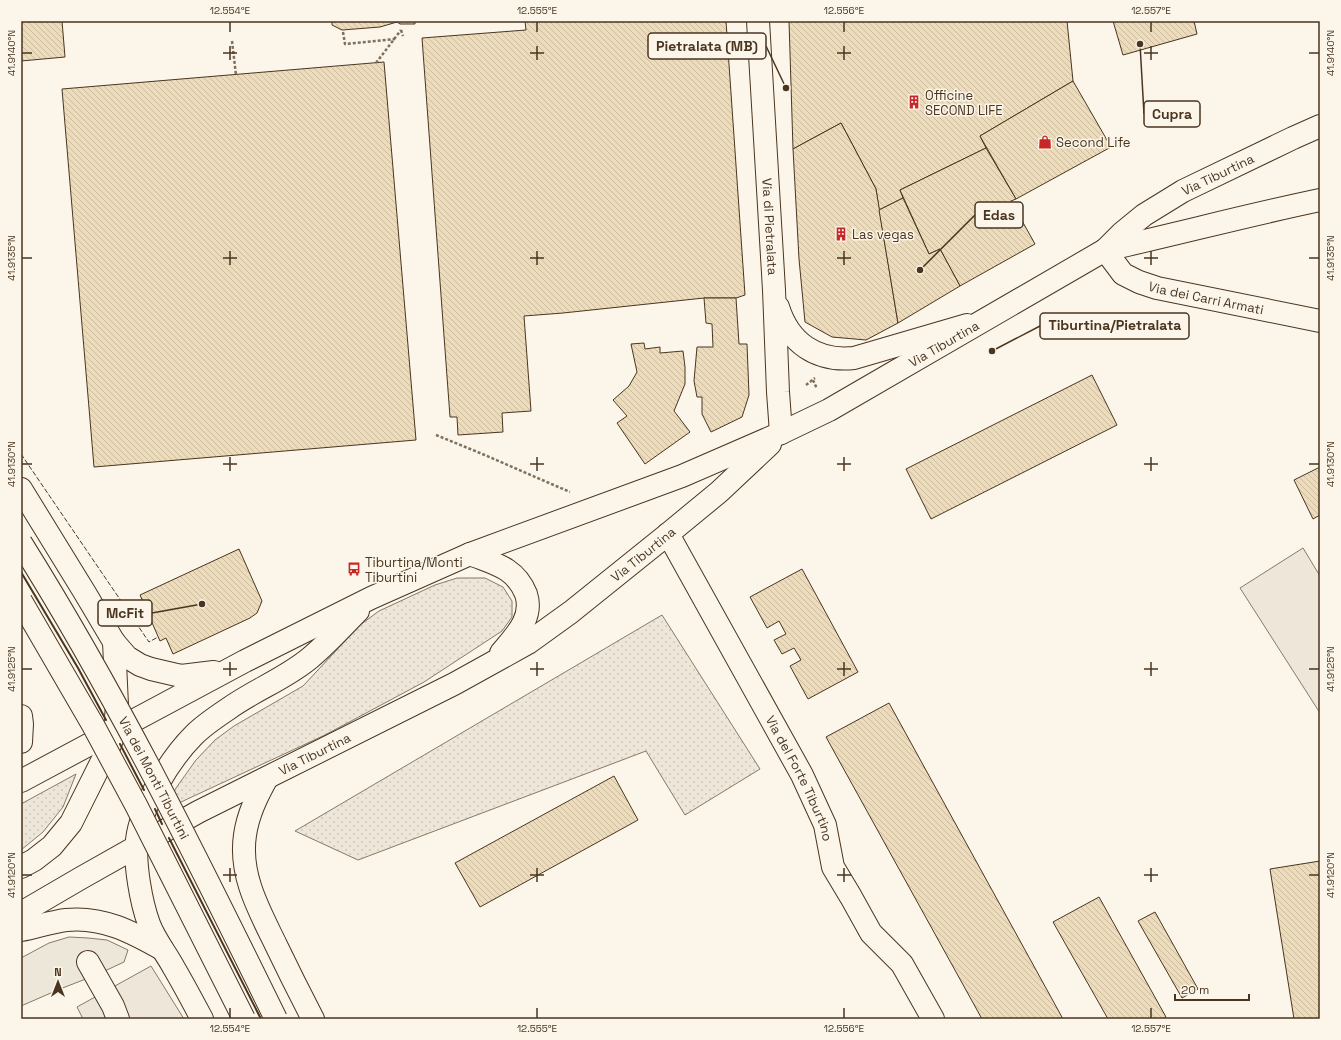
<svg xmlns="http://www.w3.org/2000/svg" width="1341" height="1040" viewBox="0 0 1341 1040" font-family="'Space Grotesk',sans-serif">
	<style>
		.grass { fill: url(#grass-dots); stroke: #887966 }
		.park { fill: #ede6d9; stroke: #887966 }
		.parking { fill: #ede7d9; stroke: #887966 }
		.building { fill: url(#building-back-hatch); stroke: #4a3520 }
		.lines { fill: none; stroke-linecap: round; stroke-linejoin: round }
		.minor-casing { stroke: #4a3520; stroke-width: 24 }
		.major-casing { stroke: #4a3520; stroke-width: 24 }
		.path { stroke: #7f6f5c; stroke-width: 2.5; stroke-dasharray: 3 2; stroke-linecap: butt }
		.minor { stroke: #fbf6e9; stroke-width: 22 }
		.major { stroke: #fbf6e9; stroke-width: 22 }
		.major-bridge-casing { stroke: #4a3520; stroke-width: 24; stroke-linecap: butt }
		.major-bridge { stroke: #fbf6e9; stroke-width: 22 }
		.fence { stroke: #4a3520; stroke-width: 1; stroke-dasharray: 5 2; stroke-linecap: butt }
		.wall { stroke: #4a3520; stroke-width: 2 }
		.ticks { fill: none; stroke: #4a3520; stroke-width: 1.5 }
		.labels { text-anchor: middle; stroke-width: 3; stroke-linejoin: round; paint-order: stroke }
		.poi-label { font-size: 13px; fill: #4a3520; stroke: #fbf6e9; text-anchor: start }
		.street-label { font-size: 13px; fill: #4a3520; stroke: #fbf6e9 }
		.leader { fill: none; stroke: #4a3520; stroke-width: 1.5 }
		.callout-dot { fill: #4a3520; stroke: #fbf6e9; stroke-width: 1.5 }
		.callout { fill: #fbf6e9; stroke: #4a3520; stroke-width: 1.5 }
		.callout-label { font-size: 14px; text-anchor: middle; font-weight: bold; fill: #4a3520 }
		.neatline { fill: none; stroke: #4a3520; stroke-width: 1.5 }
		.ticks-label { font-size: 10px; text-anchor: middle; fill: #4a3520 }
	</style>
	<defs>
		<pattern id="grass-dots" width="8" height="8" patternUnits="userSpaceOnUse"><rect width="8" height="8" fill="#ede6d9"/><path d="M2 2h.1M6 6h.1" fill="none" stroke="#cdc6ba" stroke-width="1.8" stroke-linecap="round"/></pattern>
		<pattern id="building-back-hatch" width="6" height="6" patternUnits="userSpaceOnUse"><rect width="6" height="6" fill="#ecdcbc"/><path d="M-1 5l2 2M0 0l6 6M5-1l2 2" fill="none" stroke="#ccbda1"/></pattern>
	</defs>
	<rect width="100%" height="100%" fill="#fbf6e9"/>
	<g class="grass">
		<path d="M457 578H485L503 587 512 601V617L502 631 424 682 325 735 166 809 176 788 196 760 215 740 234 726 303 686 360 625 379 611 435 585Z"/>
		<path d="M662 615 760 769 685 815 646 751 358 860 295 831Z"/>
		<path d="M76 774 63 807 43 832 21 850V804Z"/>
	</g>
	<g class="park">
		<path d="M1303 548 1320 576V713L1240 588Z"/>
		<path d="M151 966 184 1019H83L77 1007Z"/>
	</g>
	<path class="parking" d="M69 937 88 938 107 940 128 950 124 962 96 975 60 989 21 1006V958L49 943Z"/>
	<g class="building">
		<path d="M21 21H62L65 57 21 61Z"/>
		<path d="M332 21H415V24H400L397 22 380 27 342 30 332 25Z"/>
		<path d="M525 21H726L745 295 736 298H704L563 313 524 316 531 411 502 413 503 432 458 435 457 417H450L422 38 526 30Z"/>
		<path d="M789 21H1067L1073 81 980 136 986 148 900 190 903 198 879 210 876 189 841 123 793 149Z"/>
		<path d="M1113 21H1194L1197 34 1123 55Z"/>
		<path d="M384 62 416 440 94 467 62 89Z"/>
		<path d="M1073 81 1111 147 1016 199 980 136Z"/>
		<path d="M841 123 876 189 898 323 866 340 832 337 805 322 799 259 793 149Z"/>
		<path d="M986 148 1016 199 1011 201 1035 244 960 286 940 249 929 254 900 190Z"/>
		<path d="M903 198 929 254 940 249 960 286 898 323 879 210Z"/>
		<path d="M704 298H736L739 344H747L749 395 742 417 711 432 702 414V397H697L694 381 697 347H713L712 324 706 323Z"/>
		<path d="M644 343 645 349 660 347V353L683 351 685 367V384L674 411 690 432 645 464 617 423 627 416 613 400 629 386 637 372 631 344Z"/>
		<path d="M1092 375 1117 425 931 519 906 469Z"/>
		<path d="M1320 467V515L1313 519 1294 480Z"/>
		<path d="M239 549 262 601 257 613 250 618 173 654 166 638 160 641 140 595Z"/>
		<path d="M802 569 858 672 808 699 790 666 801 660 794 648 782 654 774 640 786 634 779 621 767 628 750 597Z"/>
		<path d="M889 703 1063 1019H982L826 737Z"/>
		<path d="M614 776 638 820 480 907 455 863Z"/>
		<path d="M1320 861V1019H1294L1270 869Z"/>
		<path d="M1099 897 1166 1017 1162 1019H1108L1053 922Z"/>
		<path d="M1155 912 1198 989 1182 998 1138 921Z"/>
	</g>
	<g class="lines">
		<g class="minor-casing">
			<g id="minor">
				<path id="s1" d="M758 21 774 290 778 392 781 433"/>
				<path id="s2" d="M1105 250 1123 274 1139 282 1157 288 1320 321"/>
				<path d="M778 307C789 343 817 362 854 358L967 325"/>
				<path id="s3" d="M668 534 802 775 825 825 833 867 851 897 871 933 902 964 933 1019"/>
				<path d="M88 962 113 1006 118 1019"/>
			</g>
		</g>
		<g class="major-casing">
			<g id="major">
				<path d="M1105 250C1177 234 1248 215 1320 200"/>
				<path d="M21 489 85 593 114 642 127 657 140 665 151 669 181 676 214 672"/>
				<path d="M470 554C482 559 496 563 507 570 516 576 522 584 526 594 534 618 515 636 501 653"/>
				<path d="M21 716 22 724 21 742"/>
				<path d="M267 778C257 796 248 814 245 835 239 875 259 910 276 945 288 970 300 994 313 1019"/>
				<path id="s4" d="M21 781 245 661 371 598 470 554 682 476 781 433 829 410 1105 250 1122 233 1144 215 1183 191 1293 138 1320 126"/>
				<path d="M21 867 34 860 52 846 71 823 110 745 115 731 117 705 114 642"/>
				<path id="s5" d="M21 913 81 878 198 812 454 684 528 643 571 612 668 534 719 492 770 444"/>
				<path d="M21 930C36 927 51 922 66 920 102 916 132 932 162 949"/>
				<path d="M202 1019C193 1002 184 985 174 968 166 953 155 940 149 924 141 902 134 863 137 840 141 806 170 759 194 735 204 725 216 717 228 709 254 690 285 679 310 658 327 644 342 627 358 611"/>
			</g>
		</g>
		<g class="path">
			<path d="M401 30 403 36"/>
			<path d="M343 32 345 44 395 39"/>
			<path d="M232 41 236 75"/>
			<path d="M376 63 401 30"/>
			<path d="M813 380 817 389"/>
			<path d="M806 385 815 378"/>
			<path d="M436 435 480 453 570 492"/>
		</g>
		<use href="#minor" class="minor"/>
		<use href="#major" class="major"/>
		<g class="major-bridge-casing">
			<g id="major-bridge">
				<path id="s6" d="M21 543C117 696 197 858 276 1019"/>
				<path d="M21 601 93 725 136 805 244 1019"/>
			</g>
		</g>
		<use href="#major-bridge" class="major-bridge"/>
		<path class="fence" d="M21 454 149 642 158 637"/>
		<g class="wall">
			<path d="M21 572 78 668 106 720"/>
			<path d="M120 744 144 790"/>
			<path d="M155 809 162 824"/>
			<path d="M169 838 261 1019"/>
		</g>
	</g>
	<path class="ticks" d="M230 22V32M537 22V32M844 22V32M1151 22V32M230 46V60M537 46V60M844 46V60M1151 46V60M22 53H32M223 53H237M530 53H544M837 53H851M1144 53H1158M1309 53H1319M230 251V265M537 251V265M844 251V265M1151 251V265M22 258H32M223 258H237M530 258H544M837 258H851M1144 258H1158M1309 258H1319M230 457V471M537 457V471M844 457V471M1151 457V471M22 464H32M223 464H237M530 464H544M837 464H851M1144 464H1158M1309 464H1319M230 662V676M537 662V676M844 662V676M1151 662V676M22 669H32M223 669H237M530 669H544M837 669H851M1144 669H1158M1309 669H1319M230 868V882M537 868V882M844 868V882M1151 868V882M22 875H32M223 875H237M530 875H544M837 875H851M1144 875H1158M1309 875H1319M230 1008V1018M537 1008V1018M844 1008V1018M1151 1008V1018"/>
	<defs>
		<g id="building-bare" transform="scale(1.08)"><path d="M-4-6H4V6H1V3H-1V6H-4ZM-2.5-4.3h1.7v1.8h-1.7ZM.8-4.3h1.7v1.8H.8ZM-2.5-1h1.7V.8h-1.7ZM.8-1h1.7V.8H.8Z" fill="#c62828" stroke="#fbf6e9" stroke-width="2.5" paint-order="stroke"/></g>
		<g id="shop-bare" transform="scale(1.08)"><path d="M-5-2.5h2.3a2.7 3.5 0 0 1 5.4 0H5L5.5 6h-11ZM-1.5-2.5h3a1.5 2.3 0 0 0-3 0Z" fill="#c62828" stroke="#fbf6e9" stroke-width="2.5" paint-order="stroke"/></g>
		<g id="bus-bare" transform="scale(1.08)"><path d="M-5-6H5V4H4V6H2V4H-2V6H-4V4H-5ZM-3.5-4V0h7V-4ZM-3.5 1.2v1.5H-2V1.2ZM2 1.2v1.5H3.5V1.2Z" fill="#c62828" stroke="#fbf6e9" stroke-width="2.5" paint-order="stroke"/></g>
	</defs>
	<g fill-rule="evenodd">
		<use href="#building-bare" x="914" y="102"/>
		<use href="#shop-bare" x="1045" y="142"/>
		<use href="#building-bare" x="841" y="234"/>
		<use href="#bus-bare" x="354" y="569"/>
	</g>
	<g class="labels">
		<g class="poi-label">
			<text x="925" y="100">Officine<tspan x="925" dy="15">SECOND LIFE</tspan></text>
			<text x="1056" y="147">Second Life</text>
			<text x="852" y="239">Las vegas</text>
			<text x="365" y="567">Tiburtina/Monti<tspan x="365" dy="15">Tiburtini</tspan></text>
		</g>
		<g class="street-label">
			<text dy="5" stroke="none"><textPath href="#s4" startOffset="1346">Via Tiburtina</textPath></text>
			<text dy="5" stroke="none"><textPath href="#s1" startOffset="206">Via di Pietralata</textPath></text>
			<text dy="5" stroke="none"><textPath href="#s2" startOffset="117">Via dei Carri Armati</textPath></text>
			<text dy="5" stroke="none"><textPath href="#s4" startOffset="1023">Via Tiburtina</textPath></text>
			<text dy="5" stroke="none"><textPath href="#s5" startOffset="720">Via Tiburtina</textPath></text>
			<text dy="5" stroke="none"><textPath href="#s5" startOffset="334">Via Tiburtina</textPath></text>
			<text dy="5" stroke="none"><textPath href="#s6" startOffset="270">Via dei Monti Tiburtini</textPath></text>
			<text dy="5" stroke="none"><textPath href="#s3" startOffset="278">Via del Forte Tiburtino</textPath></text>
		</g>
	</g>
	<path class="leader" d="M786 88L766 46M1140 44L1144 114M920 270L975 215M992 351L1040 326M202 604L152 613"/>
	<g class="callout-dot">
		<circle cx="786" cy="88" r="4"/>
		<circle cx="1140" cy="44" r="4"/>
		<circle cx="920" cy="270" r="4"/>
		<circle cx="992" cy="351" r="4"/>
		<circle cx="202" cy="604" r="4"/>
	</g>
	<g class="callout">
		<rect x="648" y="33" width="118" height="26" rx="4"/>
		<rect x="1144" y="101" width="56" height="26" rx="4"/>
		<rect x="975" y="202" width="48" height="26" rx="4"/>
		<rect x="1040" y="313" width="149" height="26" rx="4"/>
		<rect x="98" y="600" width="54" height="26" rx="4"/>
	</g>
	<g class="callout-label">
		<text x="707" y="51">Pietralata (MB)</text>
		<text x="1172" y="119">Cupra</text>
		<text x="999" y="220">Edas</text>
		<text x="1115" y="330">Tiburtina/Pietralata</text>
		<text x="125" y="618">McFit</text>
	</g>
	<rect width="1341" height="1040" fill="none" stroke="#fbf6e9" stroke-width="44"/>
	<g transform="translate(58 982)" stroke="#fbf6e9" stroke-width="3" paint-order="stroke">
	<path d="M0-3L7 15L0 10L-7 15Z" fill="#4a3520"/>
	<text y="-6" font-size="11" font-weight="bold" text-anchor="middle" fill="#4a3520">N</text>
	</g>
	<path d="M1175 994v6h74v-6" fill="none" stroke="#4a3520" stroke-width="2"/>
	<text x="1181" y="994" font-size="12" fill="#4a3520" stroke="#fbf6e9" stroke-width="3" paint-order="stroke">20 m</text>
	<rect x="22" y="22" width="1297" height="996" class="neatline"/>
	<g class="ticks-label">
		<text x="230" y="14">12.554°E</text>
		<text x="537" y="14">12.555°E</text>
		<text x="844" y="14">12.556°E</text>
		<text x="1151" y="14">12.557°E</text>
		<text transform="translate(11 53) rotate(-90)" y="4">41.9140°N</text>
		<text transform="translate(1330 53) rotate(-90)" y="4">41.9140°N</text>
		<text transform="translate(11 258) rotate(-90)" y="4">41.9135°N</text>
		<text transform="translate(1330 258) rotate(-90)" y="4">41.9135°N</text>
		<text transform="translate(11 464) rotate(-90)" y="4">41.9130°N</text>
		<text transform="translate(1330 464) rotate(-90)" y="4">41.9130°N</text>
		<text transform="translate(11 669) rotate(-90)" y="4">41.9125°N</text>
		<text transform="translate(1330 669) rotate(-90)" y="4">41.9125°N</text>
		<text transform="translate(11 875) rotate(-90)" y="4">41.9120°N</text>
		<text transform="translate(1330 875) rotate(-90)" y="4">41.9120°N</text>
		<text x="230" y="1032">12.554°E</text>
		<text x="537" y="1032">12.555°E</text>
		<text x="844" y="1032">12.556°E</text>
		<text x="1151" y="1032">12.557°E</text>
	</g>
</svg>
